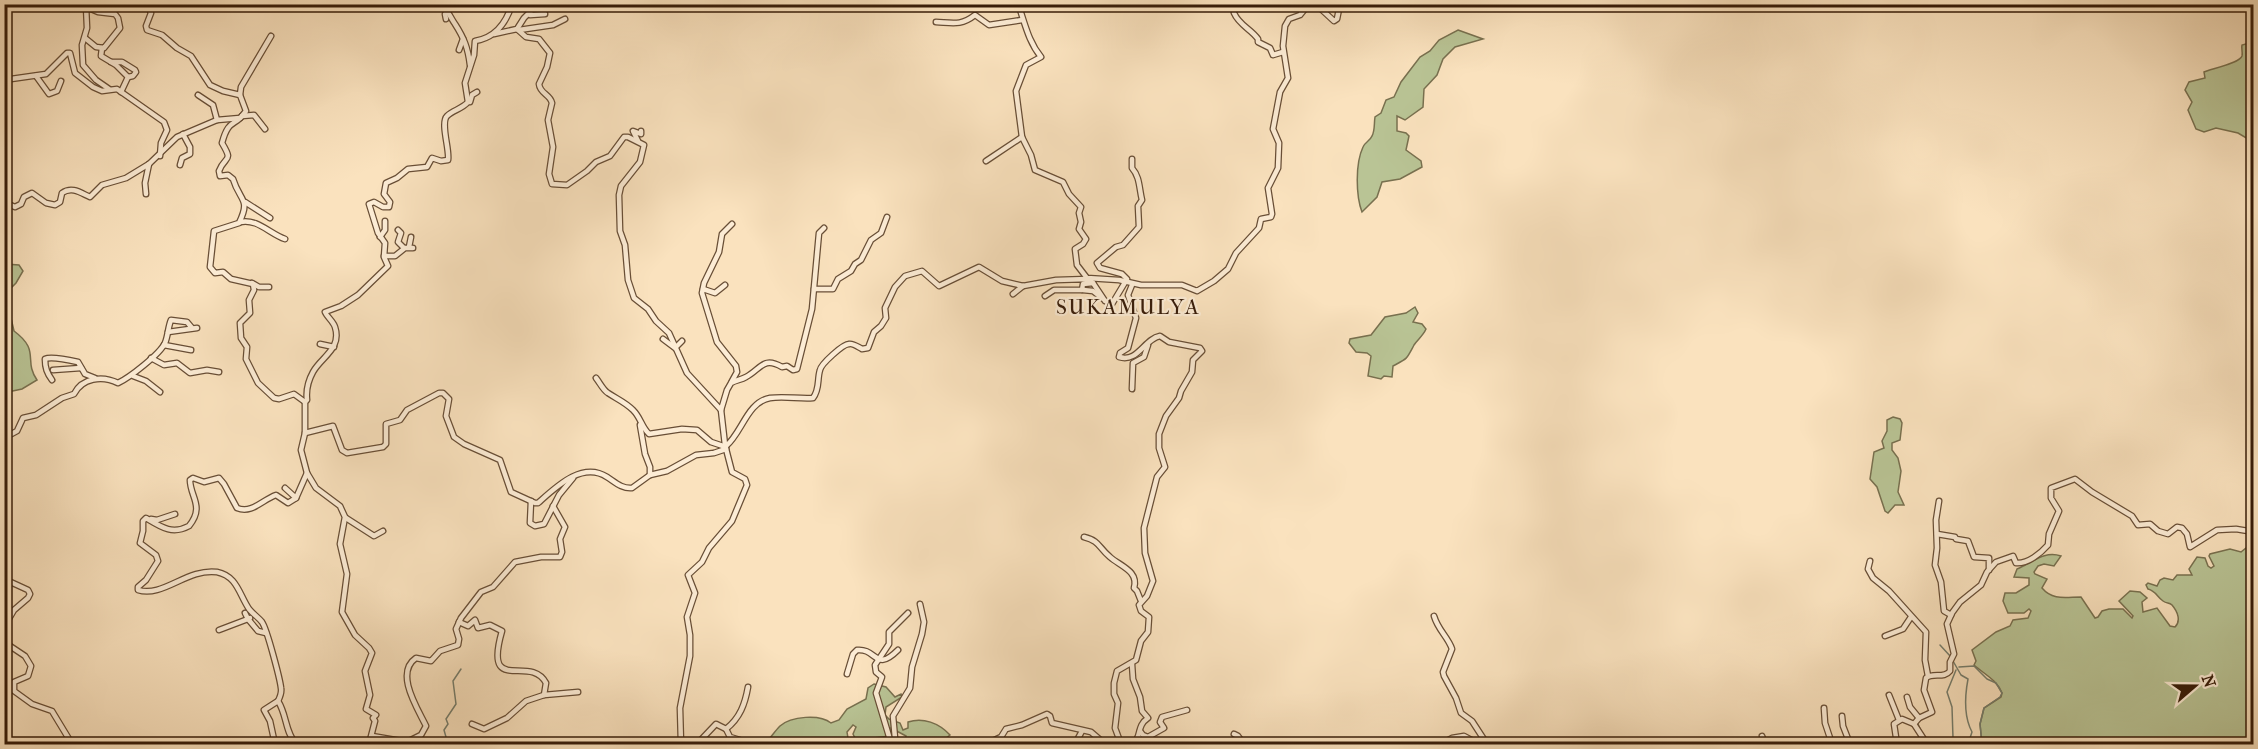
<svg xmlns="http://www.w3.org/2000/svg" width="2258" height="749" viewBox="0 0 2258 749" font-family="'IM FELL French Canon',serif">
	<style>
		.green { fill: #b9c495; stroke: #78704f; stroke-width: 1.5 }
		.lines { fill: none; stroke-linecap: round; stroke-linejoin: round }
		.stream { stroke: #757d6c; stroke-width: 1.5 }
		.minor-casing { stroke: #684e36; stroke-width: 7 }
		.minor { stroke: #fcecd5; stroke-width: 4.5 }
		.labels { text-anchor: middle; stroke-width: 4.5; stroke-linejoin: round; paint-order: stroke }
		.quarter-label { font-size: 21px; letter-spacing: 1.5px; fill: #371c09; stroke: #fcecd5 }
	</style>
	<rect width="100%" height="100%" fill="#fae2be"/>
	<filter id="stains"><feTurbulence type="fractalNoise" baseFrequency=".00333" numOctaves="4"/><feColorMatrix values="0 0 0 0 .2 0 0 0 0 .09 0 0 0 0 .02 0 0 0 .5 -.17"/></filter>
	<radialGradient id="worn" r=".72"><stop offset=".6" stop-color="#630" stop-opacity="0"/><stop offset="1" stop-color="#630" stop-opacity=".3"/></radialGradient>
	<g class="green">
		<path d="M1458 30 1483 39 1455 47 1443 59 1437 75 1424 89 1423 107 1405 120 1397 116V131L1406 133 1409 136 1406 150 1421 161 1422 167 1400 179 1382 182 1377 197 1362 212C1356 196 1355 164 1363 147 1365 142 1370 141 1372 136 1375 131 1374 123 1375 117L1381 113 1386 100 1394 97 1401 82 1420 57 1430 51 1439 40Z"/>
		<path d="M2253 42V142L2238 133 2216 128 2204 132 2196 129 2188 110 2192 102 2185 90 2189 82 2205 78 2204 72C2211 69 2240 63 2242 56 2243 52 2241 49 2242 45Z"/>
		<path d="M5 264 19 265 23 271 16 283 5 294Z"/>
		<path d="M1415 307 1418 313 1413 322 1422 324 1426 329C1423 336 1417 340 1414 345 1406 360 1408 358 1393 366L1392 377 1384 376 1381 379 1368 376 1371 356 1367 353 1356 352 1349 343 1350 339 1371 335 1385 317 1406 313Z"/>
		<path d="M4 316 11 318 14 331C41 351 23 360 37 380L22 389 8 392 4 390Z"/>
		<path d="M1893 417 1900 419 1902 423 1900 440 1892 443V450L1898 458 1901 471 1898 492 1904 505H1895L1888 513 1885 511 1877 487 1870 479 1874 452 1884 448 1882 441 1887 431V420Z"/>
		<path d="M2246 548 2253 549V744H1982L1980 724 1984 708 2001 697 2002 693C1997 680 1984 674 1974 665L1976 661 1972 650 1996 632 2010 626 2013 620 2028 618 2031 611 2029 609 2024 613H2008L2003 601 2005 593H2016L2029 585V578L2014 577 2017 569C2032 563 2044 550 2061 556L2054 566 2044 564 2038 566 2034 572 2035 574 2047 579 2042 588C2053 601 2066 597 2081 597L2095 618 2098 617 2102 611 2109 609H2123L2132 618 2133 616 2119 601 2130 591 2140 592 2147 598 2142 602 2143 612 2157 608 2170 626 2175 627C2181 621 2178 612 2172 605 2169 602 2167 604 2163 601 2157 597 2156 591 2148 589L2146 585 2148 583 2157 586 2160 580 2164 578 2173 580 2177 575H2192L2189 569 2197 557 2205 558 2208 566 2211 568 2214 566 2209 556 2210 554 2230 549 2241 552Z"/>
		<path d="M874 684 886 687 895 697 901 694 902 697 886 707 885 715 889 719 900 723 903 730 908 728V722C923 717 939 723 950 735L939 744 936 742 931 744H909L905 740 906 736 891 728 890 736 856 740 853 734 856 727 853 725 847 732 849 744H764C770 739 774 732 780 726 791 716 820 714 831 723L839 720 847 709 866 699 868 688Z"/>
	</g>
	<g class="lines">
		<g class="stream">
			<path d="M1940 645 1951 657"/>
			<path d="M1953 661 1961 675 1968 679C1965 695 1964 717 1972 732L1968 744"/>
			<path d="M1959 667 1974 666 1987 679 1996 683 2002 693 2000 697 1984 708 1980 724 1982 744"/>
			<path d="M1905 718 1918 724 1921 731"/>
			<path d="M1893 732 1892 724 1897 719"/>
			<path d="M443 744 446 737 444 730 448 724 446 719 456 704 453 681 461 669"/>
			<path d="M1947 744 1953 738 1952 707 1947 692 1956 670"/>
		</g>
		<g class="minor-casing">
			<g id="minor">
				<path d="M58 4 59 7"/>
				<path d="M73 4 75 7 84 6 98 12 115 14 118 18 120 28 104 48 96 47 85 38"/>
				<path d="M147 4 151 13 146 26 147 30 162 35 177 48 191 56 210 85 223 91 240 95 246 111C235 128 229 117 222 143 234 163 225 155 219 171L220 176 228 175 233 179C240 202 251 198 239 223L214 231 210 267 215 273 223 272 231 279 253 284 254 290 249 300 250 313 240 323 241 338 247 347 246 359 258 383 274 398 279 399 294 394 305 402"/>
				<path d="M441 4C448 10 450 17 455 24 464 38 468 48 470 65"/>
				<path d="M1018 4C1025 23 1028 41 1041 57L1026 65 1016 91 1022 137 1031 155 1035 170 1063 182 1069 194 1081 207 1079 213 1081 222 1079 229 1086 239 1083 244 1075 249 1077 265 1087 278 1119 280 1141 285H1182L1197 291 1214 281 1228 269 1236 253 1259 228 1261 219 1271 217 1272 214 1268 188 1278 168 1279 143 1273 129 1280 92 1288 78 1283 46 1285 26 1289 19 1300 15 1309 4"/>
				<path d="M1310 4 1321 9 1334 21 1337 19 1340 4"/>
				<path d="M86 6 87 28 82 45 83 65 96 80 109 89"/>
				<path d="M4 10 24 5 32 7 39 4"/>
				<path d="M1234 13C1239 25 1251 29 1258 39V42L1270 48 1273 55 1283 52"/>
				<path d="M530 15 545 14"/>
				<path d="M446 19 445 14 448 11"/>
				<path d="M936 22C953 23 961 26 975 15L989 25 1022 20"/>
				<path d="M517 29 526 37 539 39 550 53 547 67 539 84C540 94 550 94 552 103L548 120 553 147 549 174 552 184 567 185 587 171 596 162 610 156 624 137H628L644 145 640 162 621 186 619 195 620 231 625 245 628 280 634 298 648 309 656 321 669 333 687 373 721 410"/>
				<path d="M519 30 553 25 565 19"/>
				<path d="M494 34 517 29 524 18 538 4"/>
				<path d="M102 48 101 56 116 65 128 77 121 92"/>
				<path d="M459 50 463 39"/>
				<path d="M111 62H122L135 70 136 72 133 76 128 77"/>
				<path d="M36 76 49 94 57 91 61 81"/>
				<path d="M4 80 46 74 67 53H70L75 73 93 87 102 91 117 89 164 122 167 130 161 143 160 156"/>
				<path d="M198 95 213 105 217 120"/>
				<path d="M240 95 241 87 271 36"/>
				<path d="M470 102 472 95 477 92"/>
				<path d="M242 116 254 115 265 129"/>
				<path d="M638 141 633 131 641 134V131"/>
				<path d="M986 161 1022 137"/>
				<path d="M180 165 182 158 190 154V147L183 134"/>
				<path d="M146 194 145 183 149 164"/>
				<path d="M4 200 8 204 15 207 21 204 24 197 32 193 46 203 55 205 60 202 62 193C72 186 81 193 90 197L102 185 126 178 149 164 177 137 217 120 240 118"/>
				<path d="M245 202 270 218"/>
				<path d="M240 222C257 218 270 234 285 239"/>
				<path d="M398 230 401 233 398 242 404 248"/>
				<path d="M380 237 385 230V221"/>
				<path d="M409 247 411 237"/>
				<path d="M384 256H395L405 248H413"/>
				<path d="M252 283 259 287H269"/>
				<path d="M1093 283 1105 301 1112 304 1127 279 1122 274 1100 268 1097 263 1116 247 1123 245 1139 227 1138 206 1142 200C1139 188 1140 177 1132 168V159"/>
				<path d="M703 289 715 293 725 285"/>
				<path d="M814 289H833L838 279 851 271 855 264 861 260 871 240 881 233 887 217"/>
				<path d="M1083 290 1093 291 1102 298"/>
				<path d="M1013 294 1023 286"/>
				<path d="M168 332 197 328"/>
				<path d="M663 339 675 348 682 341"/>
				<path d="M320 344 334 347"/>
				<path d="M164 345 191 350"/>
				<path d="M151 358 164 365 177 363 190 373 207 370 219 372"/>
				<path d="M53 370 81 368"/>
				<path d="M133 376 146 381 160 392"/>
				<path d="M596 378C600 383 603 390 608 393 617 399 625 402 633 410 641 418 641 426 649 434L682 429 697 430 711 442 726 447"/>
				<path d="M52 380C47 373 45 368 45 359 51 356 69 360 78 362L85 374 95 378"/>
				<path d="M732 381 737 372 736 366 717 342 702 293 704 283 719 252 722 234 732 224"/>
				<path d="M1132 389 1133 363 1144 357 1148 345"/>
				<path d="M640 425 645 454 650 467V475"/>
				<path d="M305 433 333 426 342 450 347 453 383 447 386 444V424L400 420 407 410 439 393H443L449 399 446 416 454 437 464 444 500 460 511 492 535 503H538C556 487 582 461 607 477 615 482 622 489 632 488L650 475 667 471 696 455 714 453 726 449"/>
				<path d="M4 438 17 431 23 418 36 415 62 398 74 394C82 378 102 375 118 383 129 378 160 354 165 343 168 336 168 327 171 320L187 322 192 328"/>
				<path d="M726 446C742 433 747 402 770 398 784 396 799 399 813 398 820 389 817 379 820 370 821 364 843 344 849 344 853 343 858 347 862 349L868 348 874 332 881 326 886 318 885 308 895 287 905 276 922 271 939 286 979 267 1002 281 1023 286 1056 280 1088 279 1093 283 1083 284 1082 290H1054L1045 296"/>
				<path d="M307 473 316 488 340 506 345 517 340 544 347 574 342 612 355 635 369 648 372 653 365 671 370 695 366 709 376 715 373 718 375 721 369 744"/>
				<path d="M285 488 296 498"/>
				<path d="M531 501 530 523 535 526 544 524 559 495 573 478"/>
				<path d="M1939 501 1936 520 1937 548 1935 565 1941 582 1944 611 1951 615"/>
				<path d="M346 518 374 536 383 531"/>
				<path d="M151 519 157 520 175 514"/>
				<path d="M1937 534 1955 537 1956 539 1968 541 1974 557 1989 558V570"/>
				<path d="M1084 537C1100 541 1098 547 1110 557 1120 566 1139 571 1134 588L1137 591 1141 601"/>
				<path d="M1870 561 1868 569 1873 578 1889 591 1926 632 1925 660 1928 676"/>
				<path d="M4 579 28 590 30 594 28 598 14 610 4 627"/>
				<path d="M245 613 248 619 250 618"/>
				<path d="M1434 616C1438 630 1448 637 1452 649L1443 672 1444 676 1456 698 1461 713 1472 721 1485 741 1483 744H1479L1464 736 1452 738 1441 744"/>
				<path d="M459 622 468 626 475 620 478 628 490 625 502 631C483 697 530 653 546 683L544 695 578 692"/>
				<path d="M219 630 248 619 258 631 266 633"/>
				<path d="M1885 636 1903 629 1911 617"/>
				<path d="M4 642 25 656 31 666 28 676 14 682V691L32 704 52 711 72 744"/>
				<path d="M1132 664 1133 679 1140 697 1142 711 1148 718C1136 726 1142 737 1133 744"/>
				<path d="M847 674 853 654 857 650C877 648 875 673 898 650"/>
				<path d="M1889 695 1899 720"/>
				<path d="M1907 697 1910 707 1919 718"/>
				<path d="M278 701C287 715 285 732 296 744"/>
				<path d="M1824 708 1825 723 1832 744"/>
				<path d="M1842 716 1843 726 1850 744"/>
				<path d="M472 724 484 729 507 718 526 701 544 695"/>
				<path d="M726 729 730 737 740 740"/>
				<path d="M1140 731 1143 735 1148 737 1164 728 1160 722 1162 717 1187 710"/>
				<path d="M1234 734 1238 736 1244 744"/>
				<path d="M372 736 407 742 421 735 426 726C418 709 394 673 416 658L431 661 440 651 458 645 459 639 456 629 461 618 481 592 493 587 515 562 541 557H560L562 552 560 539 565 527 553 506"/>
				<path d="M1762 736 1765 744"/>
				<path d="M1138 737 1148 744"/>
				<path d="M891 743 876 693 882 677 876 672 875 665 889 644V632L908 613"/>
				<path d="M275 744 270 721 264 710 278 701C280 697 282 693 281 688 280 679 267 629 262 622 258 617 253 614 249 609 239 594 237 576 217 572 187 568 163 598 138 590V587L146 580 158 561 156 555 140 543 143 531V521L146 518C161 527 172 535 189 526 205 506 190 497 190 480L193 478 204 482 219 478 224 484 237 508C252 514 262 500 276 495L288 503 296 498 307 473 301 450 305 433V402L307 400C306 391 308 381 313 372 321 357 342 349 335 327 333 321 327 317 325 312L341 306 358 295 388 266 384 257 385 243 378 233 369 204 374 202 383 207H389L390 202 384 194 386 183 397 178 408 169 427 167 432 158 441 161 448 160C450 150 440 123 447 116 453 110 462 109 468 102L465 83 474 55 475 41C494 38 506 24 512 4"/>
				<path d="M681 744 680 708 690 656V635L687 617 695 593 688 575 702 562 709 548 732 521 747 485 745 479 732 472 725 445 721 410 727 390 731 383C736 380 741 380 746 377 761 369 763 356 782 367L787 366 793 370 797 369 812 309 819 233 824 228"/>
				<path d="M697 744 716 724 726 729C740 718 745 704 748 687"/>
				<path d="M888 744 895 738 893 716 910 688 912 667 922 634 924 622 920 604"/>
				<path d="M986 744 1001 737 1006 729 1022 725 1047 714 1050 716 1052 723 1091 732 1105 744"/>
				<path d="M1075 744 1082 731"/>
				<path d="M1121 744 1115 728 1118 703 1114 694V683L1117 671 1136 660 1141 641 1148 632 1149 617 1141 611 1139 605 1147 596 1153 581 1145 553 1144 528 1157 477 1165 467 1159 448V434L1166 416 1179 398 1181 391 1192 372 1193 360 1202 351 1200 348 1169 342 1160 336C1144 339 1138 363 1119 357L1120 353 1128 348 1136 318 1128 295 1132 285"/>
				<path d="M1260 744H1262"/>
				<path d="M1897 744 1894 724 1902 719 1914 724"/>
				<path d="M1930 744 1925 741 1914 724 1919 718 1932 712 1924 690 1926 678C1933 672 1944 679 1950 671V662L1954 654 1947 624 1952 613 1960 602 1981 585 1987 572 1996 562 2013 556 2016 563C2028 564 2041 553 2048 545L2049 534 2059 511 2051 498V488L2075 479 2092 492 2132 516 2138 525 2150 524 2158 531 2168 534 2177 527 2182 528 2187 534 2190 547 2217 530 2236 529 2254 532"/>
			</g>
		</g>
		<use href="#minor" class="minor"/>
	</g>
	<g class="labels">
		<g class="quarter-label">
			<text x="1128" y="314">SUKAMULYA</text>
		</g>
	</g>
	<rect width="2258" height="749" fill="none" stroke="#fae2be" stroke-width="24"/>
	<rect x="6" y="6" width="2246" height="737" fill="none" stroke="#371c09" stroke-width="3"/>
	<rect x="12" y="12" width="2234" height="725" fill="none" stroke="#371c09" stroke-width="1.5"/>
	<g transform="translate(2195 686) rotate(70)" stroke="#fcecd5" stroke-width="4.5" paint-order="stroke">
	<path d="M0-4.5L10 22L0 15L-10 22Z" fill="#371c09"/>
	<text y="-9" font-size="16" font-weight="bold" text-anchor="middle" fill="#371c09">N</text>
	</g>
	<rect width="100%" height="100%" filter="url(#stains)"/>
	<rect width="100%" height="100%" fill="url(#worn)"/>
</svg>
